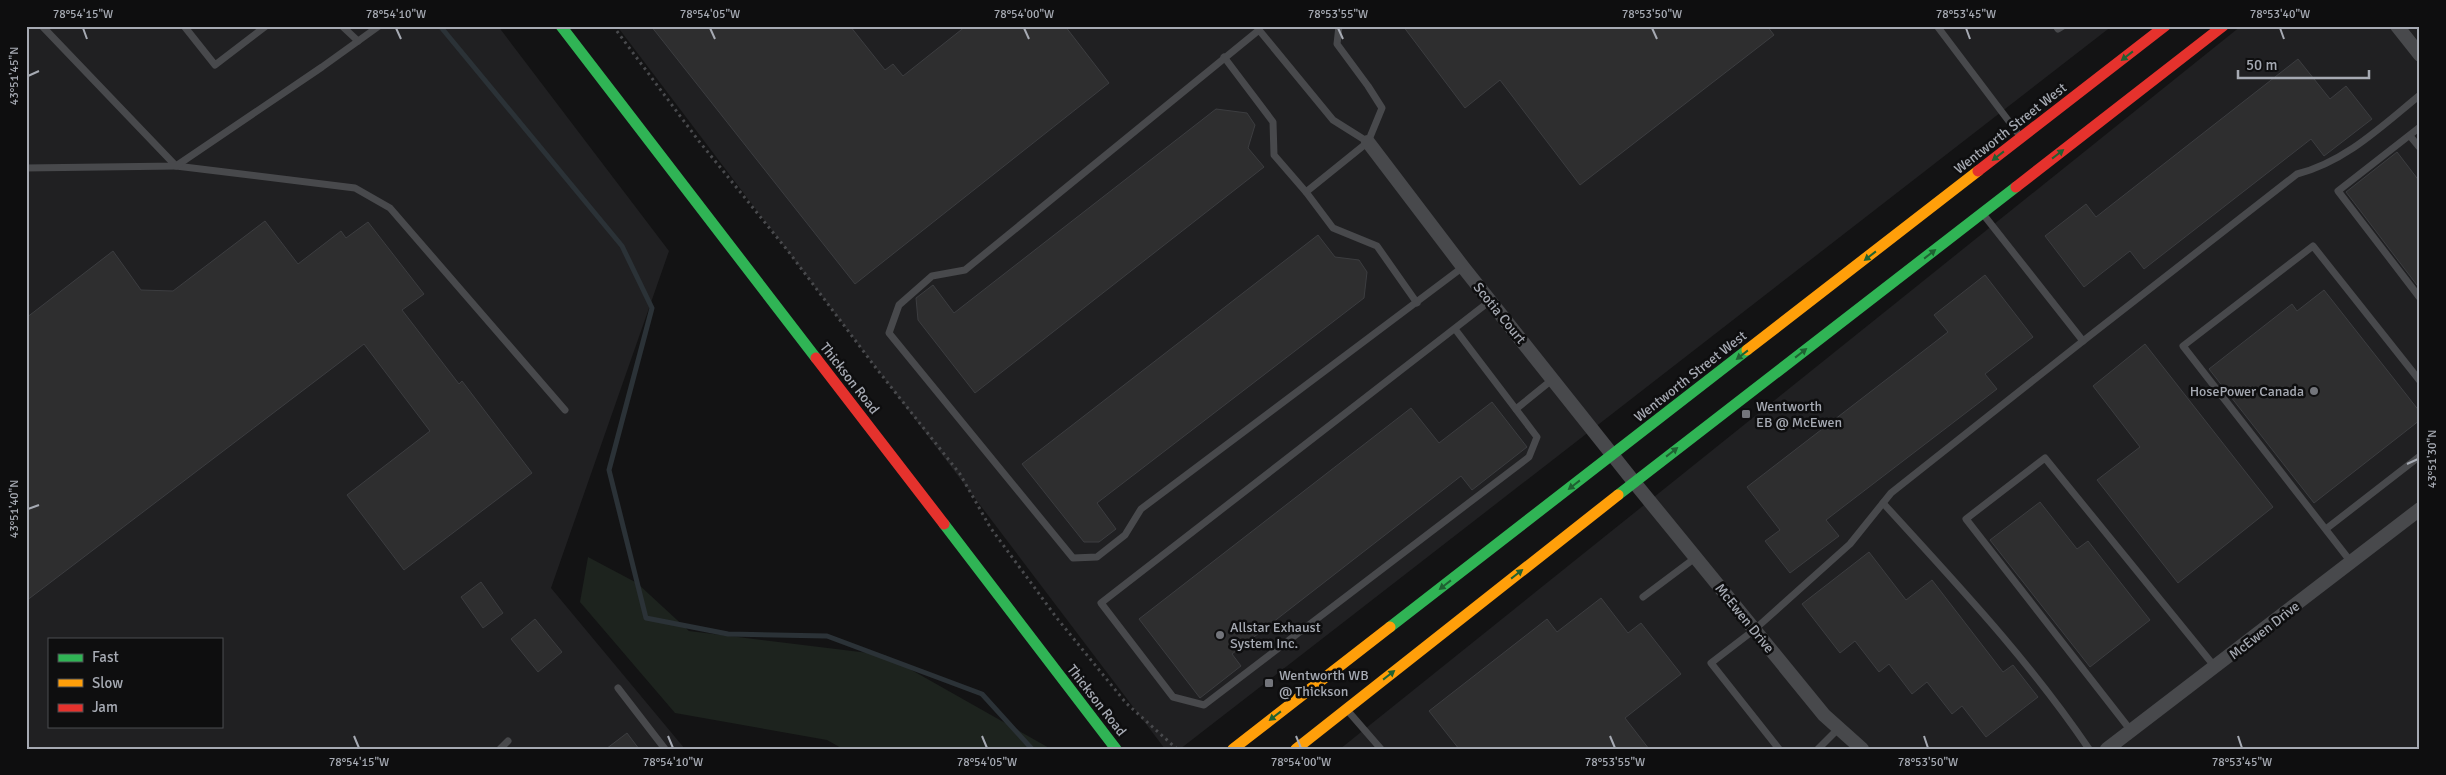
<svg xmlns="http://www.w3.org/2000/svg" width="2446" height="775" viewBox="0 0 2446 775" font-family="Signika,sans-serif">
	<style>
		.built { fill: #202022; fill-rule: evenodd }
		.green { fill: #1d231e }
		.lines { fill: none; stroke-linecap: round; stroke-linejoin: round }
		.stream { stroke: #2b3237; stroke-width: 5 }
		.building { fill: #2e2e2f; stroke: #3c3d40 }
		.path { stroke: #494a4d; stroke-width: 3; stroke-dasharray: 2.5 4; stroke-linecap: butt }
		.lane { stroke: #48494c; stroke-width: 7 }
		.street { stroke: #48494c; stroke-width: 14 }
		.fast { stroke: #30b455; stroke-width: 11 }
		.slow { stroke: #ff9f0a; stroke-width: 11 }
		.jam { stroke: #e5322d; stroke-width: 11 }
		.oneway { fill: #1f6132 }
		.ticks { fill: none; stroke: #a6aab3; stroke-width: 2 }
		.poi-dot { fill: #73757b; stroke: #0e0e0f; stroke-width: 2 }
		.labels { text-anchor: middle; stroke-width: 5; stroke-linejoin: round; paint-order: stroke }
		.street-label { font-size: 14px; fill: #a6aab3; stroke: #0e0e0f }
		.poi-label { font-size: 14px; fill: #a6aab3; stroke: #0e0e0f; text-anchor: start }
		.neatline { fill: none; stroke: #a6aab3; stroke-width: 2 }
		.ticks-label { font-size: 12px; text-anchor: middle; fill: #a6aab3 }
	</style>
	<rect width="100%" height="100%" fill="#131314"/>
	<g class="built">
		<path d="M26 26H498L669 251 551 588 685 749H26ZM49 639H221V726H49Z"/>
		<path d="M617 26H2112L1180 749H1165Z"/>
		<path d="M2241 26H2420V749H1340Z"/>
	</g>
	<path class="green" d="M588 557 637 583 689 631 885 655 1051 749H843L827 740 675 713 580 602Z"/>
	<g class="lines">
		<path class="stream" d="M440 26 622 246 652 308 609 470 646 618 728 634 827 636 982 694 1032 749"/>
	</g>
	<g class="building">
		<path d="M651 26H850L885 70 893 64 903 76 966 26H1065L1109 83 855 284Z"/>
		<path d="M1403 26H1767L1774 35 1580 185 1500 80 1465 108Z"/>
		<path d="M2298 59 2330 99 2346 86 2372 119 2324 156 2311 139 2144 269 2130 251 2084 287 2045 236 2086 204 2096 217Z"/>
		<path d="M1216 109 1247 113 1255 125 1248 148 1264 167 975 393 918 320 916 298 933 285 954 313Z"/>
		<path d="M2397 152 2420 182V289L2346 192Z"/>
		<path d="M265 221 298 264 341 231 346 238 368 222 424 294 402 310 459 384 462 381 532 473 404 570 347 495 430 431 364 344 26 601V318L113 251 141 290 173 291Z"/>
		<path d="M1318 235 1335 257 1359 260 1367 272 1364 298 1097 503 1116 529 1099 542H1084L1022 464Z"/>
		<path d="M1985 275 2033 337 1985 374 1997 389 1826 520 1839 536 1790 573 1765 541 1780 530 1747 487 1948 332 1934 315Z"/>
		<path d="M2324 290 2420 412V420L2314 503 2209 369 2292 304 2297 311Z"/>
		<path d="M2145 344 2273 507 2178 583 2097 480 2140 447 2093 386Z"/>
		<path d="M1492 402 1527 447 1472 490 1461 476 1232 654 1241 666 1200 698 1139 619 1411 408 1439 443Z"/>
		<path d="M2040 502 2077 549 2088 541 2150 620 2090 667 1990 540Z"/>
		<path d="M1869 552 1906 600 1932 580 2003 672 2013 665 2038 697 1986 737 1962 706 1952 714 1927 682 1912 694 1889 664 1879 672 1855 641 1840 653 1802 604Z"/>
		<path d="M481 582 503 613 483 628 461 597Z"/>
		<path d="M1601 598 1628 633 1641 623 1681 674 1625 718 1649 749H1459L1429 711 1547 619 1557 632Z"/>
		<path d="M535 619 562 652 538 672 511 639Z"/>
		<path d="M627 733 639 749H606Z"/>
	</g>
	<g class="lines">
		<path class="path" d="M613 26 698 140 788 251 876 368 960 474 990 527 1056 617 1126 703 1177 749"/>
		<g class="lane">
			<path d="M42 26 176 166 355 188 390 208 565 410"/>
			<path d="M184 26 215 65 266 26"/>
			<path d="M342 26 358 41"/>
			<path d="M1339 26 1337 44 1368 86 1382 108 1368 142 1306 192 1333 228 1377 246 1417 303"/>
			<path d="M1937 26 2020 136"/>
			<path d="M2056 26 2058 29 2063 26"/>
			<path d="M1224 57 1273 122 1274 155 1306 192"/>
			<path d="M2420 127 2338 191 2420 298"/>
			<path d="M2410 136 2420 148"/>
			<path d="M1368 142 1333 120 1259 30 965 270 932 276 899 305 889 333 1073 558 1097 557 1125 535 1141 509 1463 267"/>
			<path d="M26 168 176 166 322 67 379 26"/>
			<path d="M1455 329 1537 437 1529 457 1204 705 1173 697 1101 603 1490 301"/>
			<path d="M2083 341 2297 174C2345 162 2382 126 2420 95"/>
			<path d="M1516 409 1553 379"/>
			<path d="M1883 503C1955 582 2029 660 2089 749"/>
			<path d="M2326 529 2420 456"/>
			<path d="M2351 562 2183 346 2313 246 2420 381"/>
			<path d="M1643 597 1695 558"/>
			<path d="M618 688 665 749"/>
			<path d="M1348 711 1381 749"/>
			<path d="M2132 732 1966 519 2045 458 2215 667"/>
			<path d="M500 749 508 741"/>
			<path d="M1779 749 1711 663 1754 630 1850 544 1891 493 2083 341 1983 214"/>
			<path d="M1818 749 1838 729"/>
		</g>
		<g class="street">
			<path d="M2397 26 2420 55"/>
			<path d="M1368 142 1463 267 1634 482 1824 715 1862 749"/>
			<path d="M2107 749 2420 509"/>
		</g>
		<g class="fast">
			<path d="M561 26 816 358"/>
			<path d="M1618 495 2016 187"/>
			<path d="M944 524 1116 749"/>
			<path d="M1390 627 1747 350"/>
		</g>
		<g class="slow">
			<path d="M1747 350 1978 171"/>
			<path d="M1233 749 1390 627"/>
			<path d="M1296 749 1618 495"/>
		</g>
		<g class="jam">
			<path d="M1978 171 2165 26"/>
			<path d="M2016 187 2223 26"/>
			<path d="M816 358 944 524"/>
		</g>
	</g>
	<defs><path id="oneway-solid" d="M-6-.8H1V-3.2L6.5 0L1 3.2V.8H-6Z" transform="scale(1.25)"/></defs>
	<g class="oneway">
		<use href="#oneway-solid" transform="translate(2127 56) rotate(142)"/>
		<use href="#oneway-solid" transform="translate(2058 154) rotate(-38)"/>
		<use href="#oneway-solid" transform="translate(1998 156) rotate(142)"/>
		<use href="#oneway-solid" transform="translate(1930 254) rotate(-38)"/>
		<use href="#oneway-solid" transform="translate(1870 256) rotate(142)"/>
		<use href="#oneway-solid" transform="translate(1801 353) rotate(-38)"/>
		<use href="#oneway-solid" transform="translate(1742 355) rotate(142)"/>
		<use href="#oneway-solid" transform="translate(1672 452) rotate(-38)"/>
		<use href="#oneway-solid" transform="translate(1574 485) rotate(142)"/>
		<use href="#oneway-solid" transform="translate(1517 574) rotate(-38)"/>
		<use href="#oneway-solid" transform="translate(1445 585) rotate(142)"/>
		<use href="#oneway-solid" transform="translate(1389 675) rotate(-38)"/>
		<use href="#oneway-solid" transform="translate(1275 716) rotate(142)"/>
	</g>
	<path class="ticks" d="M83 28 87 39M396 28 401 39M710 28 715 39M1024 28 1029 39M1338 28 1343 39M1652 28 1657 39M1966 28 1970 39M2280 28 2284 39M28 76 39 71M2407 464 2418 459M28 509 39 505M354 736 359 748M668 736 673 748M982 736 987 748M1296 736 1301 748M1610 736 1615 748M1924 736 1928 748M2238 736 2242 748"/>
	<g class="poi-dot">
		<circle cx="2314" cy="391" r="5"/>
		<rect x="1741" y="409" width="10" height="10" rx="2.5"/>
		<circle cx="1220" cy="635" r="5"/>
		<rect x="1264" y="678" width="10" height="10" rx="2.5"/>
	</g>
	<g class="labels">
		<g class="street-label">
			<text transform="translate(2010 128) rotate(-38)" y="5">Wentworth Street West</text>
			<text transform="translate(1500 313) rotate(51)" y="5">Scotia Court</text>
			<text transform="translate(1690 376) rotate(-38)" y="5">Wentworth Street West</text>
			<text transform="translate(850 378) rotate(52)" y="5">Thickson Road</text>
			<text transform="translate(1745 618) rotate(51)" y="5">McEwen Drive</text>
			<text transform="translate(2264 630) rotate(-38)" y="5">McEwen Drive</text>
			<text transform="translate(1097 700) rotate(52)" y="5">Thickson Road</text>
		</g>
		<g class="poi-label">
			<text x="2304" y="396" text-anchor="end">HosePower Canada</text>
			<text x="1756" y="411">Wentworth<tspan x="1756" dy="16">EB @ McEwen</tspan></text>
			<text x="1230" y="632">Allstar Exhaust<tspan x="1230" dy="16">System Inc.</tspan></text>
			<text x="1279" y="680">Wentworth WB<tspan x="1279" dy="16">@ Thickson</tspan></text>
		</g>
	</g>
	<rect width="2446" height="775" fill="none" stroke="#0e0e0f" stroke-width="55"/>
	<rect x="48" y="638" width="175" height="90" fill="#0e0e0f" stroke="#4b4c51"/>
	<rect x="58" y="654" width="25" height="8" fill="#30b455" stroke="#4b4c51"/>
	<text x="92" y="662" font-size="15" fill="#a6aab3">Fast</text>
	<rect x="58" y="679" width="25" height="8" fill="#ff9f0a" stroke="#4b4c51"/>
	<text x="92" y="688" font-size="15" fill="#a6aab3">Slow</text>
	<rect x="58" y="704" width="25" height="8" fill="#e5322d" stroke="#4b4c51"/>
	<text x="92" y="712" font-size="15" fill="#a6aab3">Jam</text>
	<path d="M2238 70v8h131v-8" fill="none" stroke="#a6aab3" stroke-width="2.5"/>
	<text x="2246" y="70" font-size="15" fill="#a6aab3" stroke="#0e0e0f" stroke-width="4" paint-order="stroke">50 m</text>
	<rect x="28" y="28" width="2390" height="720" class="neatline"/>
	<g class="ticks-label">
		<text x="83" y="18">78°54'15"W</text>
		<text x="396" y="18">78°54'10"W</text>
		<text x="710" y="18">78°54'05"W</text>
		<text x="1024" y="18">78°54'00"W</text>
		<text x="1338" y="18">78°53'55"W</text>
		<text x="1652" y="18">78°53'50"W</text>
		<text x="1966" y="18">78°53'45"W</text>
		<text x="2280" y="18">78°53'40"W</text>
		<text transform="translate(14 76) rotate(-90)" y="4">43°51'45"N</text>
		<text transform="translate(2432 459) rotate(-90)" y="4">43°51'30"N</text>
		<text transform="translate(14 509) rotate(-90)" y="4">43°51'40"N</text>
		<text x="359" y="766">78°54'15"W</text>
		<text x="673" y="766">78°54'10"W</text>
		<text x="987" y="766">78°54'05"W</text>
		<text x="1301" y="766">78°54'00"W</text>
		<text x="1615" y="766">78°53'55"W</text>
		<text x="1928" y="766">78°53'50"W</text>
		<text x="2242" y="766">78°53'45"W</text>
	</g>
</svg>
